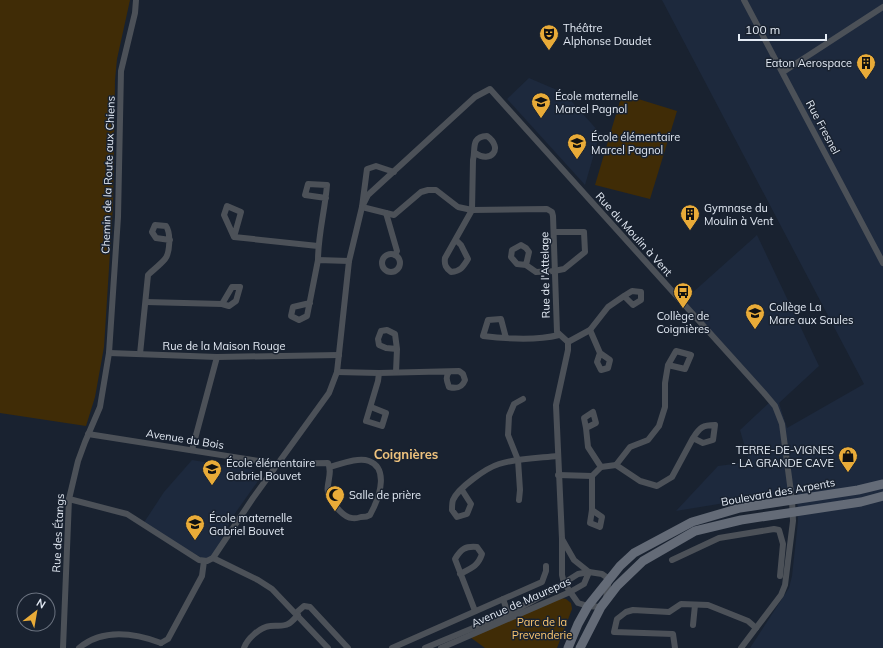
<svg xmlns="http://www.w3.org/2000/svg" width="883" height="648" viewBox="0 0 883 648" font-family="Mulish,sans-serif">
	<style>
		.built { fill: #1d293d }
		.green { fill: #402c06 }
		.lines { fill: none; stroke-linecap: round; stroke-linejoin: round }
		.street { stroke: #4c5158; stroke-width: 6 }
		.secondary { stroke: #646b77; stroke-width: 9 }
		.labels { text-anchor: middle; stroke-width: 3; stroke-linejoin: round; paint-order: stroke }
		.poi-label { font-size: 11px; fill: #e4ebf5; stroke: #192230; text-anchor: start }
		.street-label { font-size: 11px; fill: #e4ebf5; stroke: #192230 }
		.park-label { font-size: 11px; fill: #fdc76f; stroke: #192230 }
		.quarter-label { font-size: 13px; font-weight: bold; fill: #eec27d; stroke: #192230 }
	</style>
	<rect width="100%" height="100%" fill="#192230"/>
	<g class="built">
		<path d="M662 0H883V648H750L789 588 792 576 798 521 797 491 676 511 718 466 749 462 740 430 771 401 682 302 757 235 819 366 779 403 787 428 864 384Z"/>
		<path d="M529 78 564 93 600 133 585 185 507 99Z"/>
		<path d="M192 460 254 470 258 481 231 519 213 558 207 561 143 524 164 492Z"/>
	</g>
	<g class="green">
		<path d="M0 0H130L117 59 115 80 113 205 104 347 95 397 86 426 0 413Z"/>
		<path d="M622 94 677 111 650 199 595 185Z"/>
		<path d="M561 598 566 599 571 603 572 609 557 648H485L470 637Z"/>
	</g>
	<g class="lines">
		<g class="street">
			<path d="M744 0 883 263"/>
			<path d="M783 72 883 7"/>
			<path d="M362 207 368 195 475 97 490 89 764 393 775 406 782 424 792 500 793 521 785 585 781 595 741 648"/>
			<path d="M362 207 394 215 421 192 428 190H436L458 207 472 210 547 209 552 212 553 216 557 332 568 342V350L556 405 562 539 574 560 589 572 602 574 609 579 606 598"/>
			<path d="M386 213 397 251 395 255"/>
			<path d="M234 237 241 212 227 206 224 215 234 237 318 246"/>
			<path d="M456 240 461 245 468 259C463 267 461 271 451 272 446 268 444 265 445 258L472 210 473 160C476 149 470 137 487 136 504 148 491 164 475 153"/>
			<circle cx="391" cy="263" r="9"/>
			<path d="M318 260C318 235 325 210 327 185L308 184 305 195 326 198"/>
			<path d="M526 265 517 264 511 257 512 250 521 245 526 248 529 252 526 265 536 272 554 271 564 269 585 252 584 232H554"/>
			<path d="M146 302 222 304 229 306 236 301 240 287H232L222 304"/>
			<path d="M310 303 293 307 291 316 299 320 307 316 318 260 349 261"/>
			<path d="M590 330 600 353 610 360 608 368 601 370 597 362 600 353"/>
			<path d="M506 338 501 319 488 320 483 336C508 339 535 341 559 335"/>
			<path d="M568 342 590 330 608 307 624 296 632 291 641 292V300L633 305 624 296"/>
			<path d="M109 353 217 357 339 355"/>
			<path d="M140 354 148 275C153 270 160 265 165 259 170 253 171 233 166 226L155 225 152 232 156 238 170 240"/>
			<path d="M337 372 379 373 459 371 463 374 465 380C462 388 457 389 449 387 447 381 445 377 449 372"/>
			<path d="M396 372 397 349 395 334 387 330 381 331 378 339 379 345 386 348 397 349"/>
			<path d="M371 407 386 413 382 426 366 421 378 381 379 373"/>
			<path d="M586 428 584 418 593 412 596 423 586 428 588 447 601 467"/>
			<path d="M88 434 278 464 328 463C334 474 323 488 330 498 334 505 344 518 352 518 355 519 358 518 361 517 364 517 367 517 370 515 371 513 373 509 374 507 380 494 388 468 369 461 358 457 341 464 330 467"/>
			<path d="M192 450 217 357"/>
			<path d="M616 465 640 481 657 486 672 477 693 438 703 443 713 440 715 425C703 425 700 427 693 438"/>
			<path d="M558 475 592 476 601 467 616 465 630 447 648 440 659 426 665 407V383L668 365 685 369 691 355 676 351 668 365"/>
			<path d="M462 490 471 504 467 514 457 517 452 510C452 507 452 503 453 500 458 488 486 468 499 464 518 458 538 458 558 456"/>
			<path d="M69 499 127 514 199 560 207 561 213 558 253 498 329 393 337 372 349 261 362 207 367 169 376 166 394 172"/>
			<path d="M519 500 520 490 518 460 508 435 509 416 514 404 523 399"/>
			<path d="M592 510 602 517 600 527 590 523 592 510V476"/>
			<path d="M562 539V575L564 583 578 603 588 606 601 607"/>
			<path d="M213 558 258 580 272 589 328 648"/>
			<path d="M672 560 719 538 774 529 779 530 783 544 780 576"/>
			<path d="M460 574C472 568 478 566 482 554L477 547C465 546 461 549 455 559L475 611"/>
			<path d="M503 599 508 613"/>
			<path d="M296 613 304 606 310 607 348 648"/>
			<path d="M693 625 695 605"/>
			<path d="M161 643 168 639 202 576 204 561"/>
			<path d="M63 648 69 499 78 461 85 442 100 407 109 353 118 217 121 71 135 13 136 0"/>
			<path d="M79 648C103 628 134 633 161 643"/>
			<path d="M244 648C247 639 260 627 270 626 276 625 283 627 288 624 292 622 295 618 298 615"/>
			<path d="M392 648 542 582 546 571V566"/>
			<path d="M425 648 514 611 556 588 578 574 589 572"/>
			<path d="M441 648 570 592 584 584 589 572"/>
			<path d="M675 648 673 634 614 632 617 619 626 612 633 610 669 612 681 604 708 605 748 621 756 628"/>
		</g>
		<g class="secondary">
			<path d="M568 648 578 624 588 606 620 566 634 553 692 522 740 508 858 490 883 484"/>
			<path d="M580 648 601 607 617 586 643 561 695 531 741 520 861 502 883 496"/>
		</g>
	</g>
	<defs>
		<g id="theatre-pin" transform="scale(1)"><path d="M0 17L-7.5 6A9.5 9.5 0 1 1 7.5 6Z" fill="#e9ab38" stroke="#192230"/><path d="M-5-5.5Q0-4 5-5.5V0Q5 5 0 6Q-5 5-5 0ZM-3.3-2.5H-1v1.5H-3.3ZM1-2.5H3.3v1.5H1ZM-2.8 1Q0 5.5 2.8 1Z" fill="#111"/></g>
		<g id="building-pin" transform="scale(1)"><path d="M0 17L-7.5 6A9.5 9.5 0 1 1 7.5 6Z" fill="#e9ab38" stroke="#192230"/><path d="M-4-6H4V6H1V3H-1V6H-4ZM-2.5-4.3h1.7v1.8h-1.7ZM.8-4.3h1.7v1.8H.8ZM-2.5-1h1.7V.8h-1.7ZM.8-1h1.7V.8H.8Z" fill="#111"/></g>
		<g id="school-pin" transform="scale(1)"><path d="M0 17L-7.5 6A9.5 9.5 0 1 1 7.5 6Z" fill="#e9ab38" stroke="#192230"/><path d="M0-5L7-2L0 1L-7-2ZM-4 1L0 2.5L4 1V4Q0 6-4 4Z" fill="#111"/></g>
		<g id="bus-pin" transform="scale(1)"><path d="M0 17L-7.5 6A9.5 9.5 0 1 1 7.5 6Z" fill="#e9ab38" stroke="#192230"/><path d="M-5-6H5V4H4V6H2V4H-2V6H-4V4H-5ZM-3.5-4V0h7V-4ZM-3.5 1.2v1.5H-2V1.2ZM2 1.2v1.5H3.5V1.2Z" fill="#111"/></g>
		<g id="shop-pin" transform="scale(1)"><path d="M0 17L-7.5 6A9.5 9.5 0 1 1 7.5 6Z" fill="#e9ab38" stroke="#192230"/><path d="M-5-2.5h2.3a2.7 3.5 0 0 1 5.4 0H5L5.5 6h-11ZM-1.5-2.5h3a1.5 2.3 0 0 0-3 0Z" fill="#111"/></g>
		<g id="mosque-pin" transform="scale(1)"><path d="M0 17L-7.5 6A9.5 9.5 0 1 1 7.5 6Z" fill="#e9ab38" stroke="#192230"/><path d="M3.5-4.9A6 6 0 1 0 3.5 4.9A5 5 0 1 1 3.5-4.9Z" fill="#111"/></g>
	</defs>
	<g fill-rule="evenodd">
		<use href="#theatre-pin" x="549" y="34"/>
		<use href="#building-pin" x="866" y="63"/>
		<use href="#school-pin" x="541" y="102"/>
		<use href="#school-pin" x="577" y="143"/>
		<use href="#building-pin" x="690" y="214"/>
		<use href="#bus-pin" x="683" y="292"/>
		<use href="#school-pin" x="755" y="313"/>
		<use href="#shop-pin" x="848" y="456"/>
		<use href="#school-pin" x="212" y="469"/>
		<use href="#mosque-pin" x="335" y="495"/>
		<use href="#school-pin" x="195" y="524"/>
	</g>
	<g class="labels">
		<g class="poi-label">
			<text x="563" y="32">Théâtre<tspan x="563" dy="13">Alphonse Daudet</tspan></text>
			<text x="852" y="67" text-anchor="end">Eaton Aerospace</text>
			<text x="555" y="100">École maternelle<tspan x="555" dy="13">Marcel Pagnol</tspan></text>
			<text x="591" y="141">École élémentaire<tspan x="591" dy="13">Marcel Pagnol</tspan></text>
			<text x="704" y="212">Gymnase du<tspan x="704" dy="13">Moulin à Vent</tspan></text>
			<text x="769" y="311">Collège La<tspan x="769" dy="13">Mare aux Saules</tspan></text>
			<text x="683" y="320" text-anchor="middle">Collège de<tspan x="683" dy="13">Coignières</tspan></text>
			<text x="834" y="454" text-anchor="end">TERRE-DE-VIGNES<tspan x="834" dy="13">- LA GRANDE CAVE</tspan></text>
			<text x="226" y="467">École élémentaire<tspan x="226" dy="13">Gabriel Bouvet</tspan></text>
			<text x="349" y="499">Salle de prière</text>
			<text x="209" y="522">École maternelle<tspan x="209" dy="13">Gabriel Bouvet</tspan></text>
		</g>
		<g class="street-label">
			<text transform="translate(823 127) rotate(62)" y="4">Rue Fresnel</text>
			<text transform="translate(108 175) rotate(-88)" y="4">Chemin de la Route aux Chiens</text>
			<text transform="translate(634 234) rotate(48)" y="4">Rue du Moulin à Vent</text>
			<text transform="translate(545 275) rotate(-91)" y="4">Rue de l'Attelage</text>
			<text x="224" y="350">Rue de la Maison Rouge</text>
			<text transform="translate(185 439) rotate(9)" y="4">Avenue du Bois</text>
			<text transform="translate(778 492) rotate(-10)" y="4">Boulevard des Arpents</text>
			<text transform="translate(58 533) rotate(-87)" y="4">Rue des Étangs</text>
			<text transform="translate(521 602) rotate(-24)" y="4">Avenue de Maurepas</text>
		</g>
		<g class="park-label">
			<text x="542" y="626">Parc de la<tspan x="542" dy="13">Prevenderie</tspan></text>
		</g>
		<g class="quarter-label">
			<text x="406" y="459">Coignières</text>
		</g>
	</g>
	<g transform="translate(36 612) rotate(31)"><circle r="19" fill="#192230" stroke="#6a727f"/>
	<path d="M0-3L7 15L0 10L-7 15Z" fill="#e9ab38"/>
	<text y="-6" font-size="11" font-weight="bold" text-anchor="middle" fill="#e4ebf5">N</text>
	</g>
	<path d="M739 34v6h87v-6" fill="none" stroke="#e4ebf5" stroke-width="2"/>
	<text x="745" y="34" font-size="12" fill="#e4ebf5" stroke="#192230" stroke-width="3" paint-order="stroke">100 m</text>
</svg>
